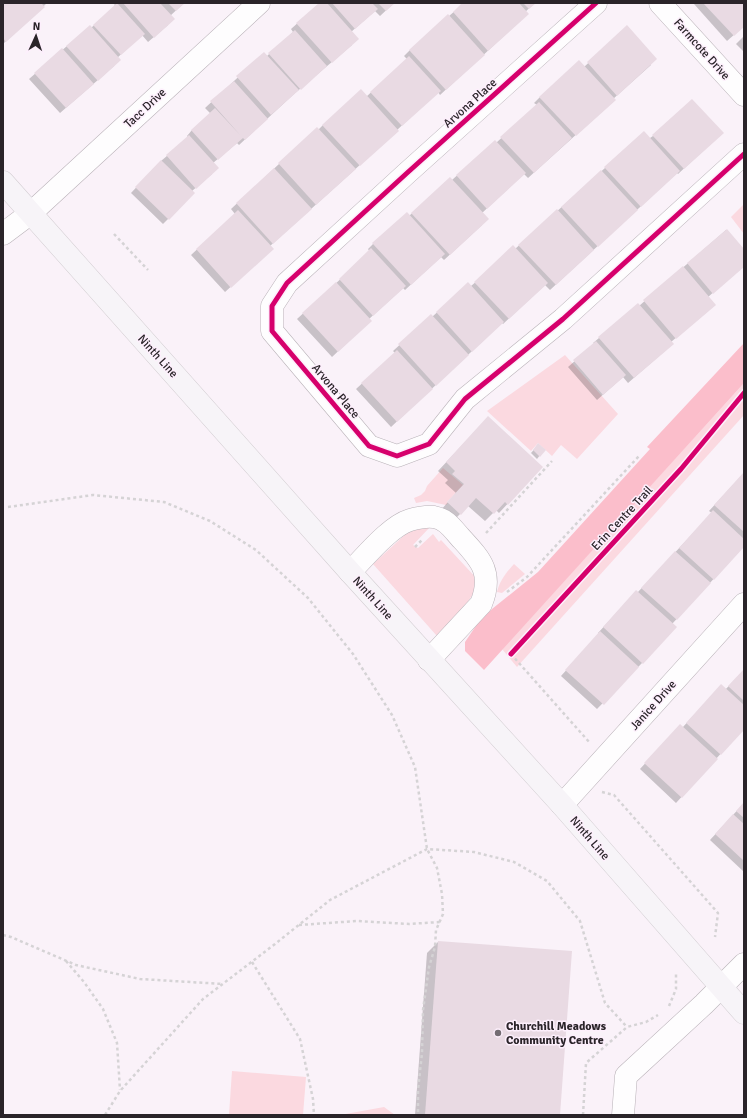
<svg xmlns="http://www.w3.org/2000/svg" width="747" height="1118" viewBox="0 0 747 1118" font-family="Signika,sans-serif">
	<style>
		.green { fill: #fbd9e0 }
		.forest { fill: #fbbecb }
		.shadow { fill: #0003 }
		.building { fill: #e9dae3 }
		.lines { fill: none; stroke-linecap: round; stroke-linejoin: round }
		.minor-casing { stroke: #b9b2b8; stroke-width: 23 }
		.major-casing { stroke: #d3ced2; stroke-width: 23 }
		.path { stroke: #d5d3d5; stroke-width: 2.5; stroke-dasharray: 3 3; stroke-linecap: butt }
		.minor { stroke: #fefdfe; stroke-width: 22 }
		.major { stroke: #f7f4f8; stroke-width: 22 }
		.cycleway-casing { stroke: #fdeffc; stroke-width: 8 }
		.cycleway { stroke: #d6006c; stroke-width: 5 }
		.poi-dot { fill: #736c72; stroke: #fdeffc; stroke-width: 1.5 }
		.labels { text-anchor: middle; stroke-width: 3; stroke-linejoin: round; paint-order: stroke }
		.street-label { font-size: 12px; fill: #2a2429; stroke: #fdeffc }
		.poi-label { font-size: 12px; font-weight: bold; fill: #2a2429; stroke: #fdeffc; text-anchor: start }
	</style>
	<rect width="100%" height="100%" fill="#faf2f9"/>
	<g class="green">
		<path d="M744 204V234L731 217Z"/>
		<path d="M565 355 618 414 577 459 561 445 552 456 538 443 531 451 487 411Z"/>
		<path d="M744 383V415L517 667 502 649Z"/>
		<path d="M443 468 463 485 447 502 448 503 446 505 427 501 416 503 414 498 421 495 425 491 427 486Z"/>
		<path d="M430 527 413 545 418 548 433 534 439 542 441 540 478 580 475 591 467 603 437 636 373 564 409 531 416 528Z"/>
		<path d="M514 564 525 574 502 593 497 592C500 580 506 573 514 564Z"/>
		<path d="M232 1071 306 1077 303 1115H229Z"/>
		<path d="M384 1107 395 1115H340Z"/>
	</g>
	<path class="forest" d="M744 343V383L484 670 465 651V642L480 620 492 609 538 572 650 449 647 447Z"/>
	<g class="shadow">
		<path d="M3 3H47L3 44Z"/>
		<path d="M116 3H184L170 16 168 25 148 42 142 35 117 58 114 66 60 113 29 79 67 46 91 28 115 6 114 5Z"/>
		<path d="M320 3H394L380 16 375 11 351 32 352 45 294 94 239 145 237 143 213 163 212 174 192 191 194 193 163 224 131 193 161 161 188 138 187 136 192 130 211 114 205 108 264 53 267 56 293 32 291 29Z"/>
		<path d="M464 3H535L525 12 522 19 478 60 440 95 438 92 397 130 392 136 270 246 267 254 225 292 191 255 235 214 231 209 279 164 317 129 318 130 323 125 366 97 407 59 404 56 410 50Z"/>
		<path d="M695 3H744V26L727 41 694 4Z"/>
		<path d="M627 27 651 65 613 99 609 105 528 178 524 174 482 213V225L444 260 441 257 405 290 403 288 369 319 365 326 332 357 297 319 370 252 368 249 373 244 409 216 450 178 452 180 495 141 496 143 537 105 534 103 540 97 584 67Z"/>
		<path d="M744 36V52L736 44Z"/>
		<path d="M653 136 717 138 678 174 677 173 550 290 545 285 503 324 502 323 391 427 356 389 395 353 393 351 431 316 432 317 468 284 471 286 515 249 605 168Z"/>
		<path d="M726 230 744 251V266L708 297 709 310 671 342 667 349 628 383 623 377 597 400 568 367 594 344 593 343 599 338 639 306Z"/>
		<path d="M480 426 542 467 499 513 496 510 485 521 468 506 452 522 440 511 456 493 445 483 448 480 438 471Z"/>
		<path d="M538 445 544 450 537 459 531 453Z"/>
		<path d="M744 473V546L672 624 642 663 597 709 561 676 599 634 598 633 631 597 638 592 712 513 709 511Z"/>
		<path d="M744 670V728L676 803 640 769 675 731 683 727 716 691 725 690Z"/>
		<path d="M744 803V872L710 840Z"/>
		<path d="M438 942 559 1115H415L427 953Z"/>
	</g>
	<g class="building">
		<path d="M3 3H41L45 7 6 42 3 38Z"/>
		<path d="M117 3 145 34 121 55 93 25Z"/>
		<path d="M123 3H160L175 19 154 38Z"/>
		<path d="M168 3H185L176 11Z"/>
		<path d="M319 3H327L359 39 332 63 296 23Z"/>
		<path d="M332 3H372L378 9 355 29Z"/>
		<path d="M378 3H395L386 11Z"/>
		<path d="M462 3H519L529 14 488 51 453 12Z"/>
		<path d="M523 3H536L529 9Z"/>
		<path d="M703 3H744V27L734 36Z"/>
		<path d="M448 14 485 55 446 90 409 50Z"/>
		<path d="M90 25 121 60 98 81 66 46Z"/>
		<path d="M627 25 657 59 617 96 587 62Z"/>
		<path d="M295 30 327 66 301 90 268 53Z"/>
		<path d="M62 48 94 84 66 108 34 73Z"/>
		<path d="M264 52 299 90 271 115 236 76Z"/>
		<path d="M409 56 441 91 402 126 370 92Z"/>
		<path d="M579 60 616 100 576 136 539 97Z"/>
		<path d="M234 81 268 119 245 140 243 138 218 160 191 130 215 108 241 136 210 101Z"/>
		<path d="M361 89 399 131 360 166 322 125Z"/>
		<path d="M692 99 724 133 684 169 652 135Z"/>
		<path d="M539 102 572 138 534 173 500 137Z"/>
		<path d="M317 127 356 169 316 205 278 163Z"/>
		<path d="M644 131 680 171 641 207 604 167Z"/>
		<path d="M189 135 219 168 196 189 166 155Z"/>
		<path d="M495 140 526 173 487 209 456 175Z"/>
		<path d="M161 160 195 193 169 220 135 187Z"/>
		<path d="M274 168 312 209 273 244 236 203Z"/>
		<path d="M601 170 638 210 598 247 561 207Z"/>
		<path d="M450 177 489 219 450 255 411 213Z"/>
		<path d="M557 209 594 250 556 285 518 245Z"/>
		<path d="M238 210 274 249 231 288 196 249Z"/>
		<path d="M407 212 445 254 411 285 372 243Z"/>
		<path d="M727 229 744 249V267L713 294 687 263Z"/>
		<path d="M513 245 548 283 509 319 474 282Z"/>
		<path d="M371 248 406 286 373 316 339 279Z"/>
		<path d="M683 266 716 305 676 339 643 300Z"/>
		<path d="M336 282 372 321 338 352 302 313Z"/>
		<path d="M468 282 504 322 472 352 436 312Z"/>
		<path d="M638 303 674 344 634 378 598 337Z"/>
		<path d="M431 314 469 355 436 386 398 344Z"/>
		<path d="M596 341 626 375 603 395 573 360Z"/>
		<path d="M397 350 433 389 397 422 361 383Z"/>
		<path d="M488 416 543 467 508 505 505 502 494 514 476 498 461 515 447 502 464 484 452 474 455 471 446 462Z"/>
		<path d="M538 443 546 450 540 457 533 450Z"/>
		<path d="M744 472V532L714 505Z"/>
		<path d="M713 510 744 539V547L714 580 679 548Z"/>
		<path d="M675 551 711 583 677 620 641 588Z"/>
		<path d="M636 590 677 627 643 664 603 627Z"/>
		<path d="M600 631 639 667 604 705 565 670Z"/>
		<path d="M744 669V701L728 686Z"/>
		<path d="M721 684 744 705V730L721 755 686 723Z"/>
		<path d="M680 724 718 759 682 798 644 763Z"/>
		<path d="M744 802V818L736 811Z"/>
		<path d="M733 814 744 824V861L715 834Z"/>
		<path d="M438 941 572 951 560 1115H425Z"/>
	</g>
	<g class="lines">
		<g class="minor-casing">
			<g id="minor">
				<path d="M596 3 407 173 287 283 272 306V331L369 446 397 456 429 444 465 399 563 319 744 154"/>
				<path d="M660 3 744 95"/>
				<path d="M3 234 31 213 259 3"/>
				<path d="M350 572C365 557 390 526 410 520 417 518 426 516 434 517 446 519 452 528 460 537 480 559 494 572 481 604L429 660"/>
				<path d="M562 805 744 604"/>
				<path d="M623 1115 626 1076 704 1004 744 964"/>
			</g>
		</g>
		<g class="major-casing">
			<path id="major" d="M3 182 350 572 562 805 744 1013"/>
		</g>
		<g class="path">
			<path d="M114 234 148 270"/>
			<path d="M8 507 93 495 164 502 210 521 256 550 308 598 353 654 392 715 415 767 427 849 437 868 442 894 443 914 436 930 435 947 429 967 423 1010 422 1053 418 1090V1115"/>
			<path d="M486 533 552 461"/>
			<path d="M415 547 422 540"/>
			<path d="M507 592 527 577 639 456"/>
			<path d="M511 654 590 743"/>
			<path d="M602 792 614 795 718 913 715 937"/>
			<path d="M299 925 357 921 409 924 440 922"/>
			<path d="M3 935 11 937 76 965 140 979 223 984"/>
			<path d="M66 961 84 982 103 1009 117 1043 120 1090"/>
			<path d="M252 962 300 1039 313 1099 314 1115"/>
			<path d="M669 1006 676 989V972"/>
			<path d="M105 1115 120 1091 203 999 275 944 330 900 427 849 474 852 514 862 547 881 580 921 605 1003 627 1027"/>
			<path d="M583 1115 586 1063 627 1027 646 1022 658 1015"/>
		</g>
		<use href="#minor" class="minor"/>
		<use href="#major" class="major"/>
		<g class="cycleway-casing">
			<g id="cycleway">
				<path d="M596 3 407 173 287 283 272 306V331L369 446 397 456 429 444 465 399 563 319 744 154"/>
				<path d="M511 654 681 469 744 393"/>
			</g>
		</g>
		<use href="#cycleway" class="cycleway"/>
	</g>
	<circle class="poi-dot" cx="498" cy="1033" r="4"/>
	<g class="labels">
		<g class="street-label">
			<text transform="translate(702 49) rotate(48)" y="4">Farmcote Drive</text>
			<text transform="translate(470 103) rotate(-42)" y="4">Arvona Place</text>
			<text transform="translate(145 108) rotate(-43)" y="4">Tacc Drive</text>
			<text transform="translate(158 356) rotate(48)" y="4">Ninth Line</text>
			<text transform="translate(336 391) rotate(50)" y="4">Arvona Place</text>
			<text transform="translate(622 518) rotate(-47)" y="4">Erin Centre Trail</text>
			<text transform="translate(373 598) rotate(48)" y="4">Ninth Line</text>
			<text transform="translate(653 705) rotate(-48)" y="4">Janice Drive</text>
			<text transform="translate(590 838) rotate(49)" y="4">Ninth Line</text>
		</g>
		<g class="poi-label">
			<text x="506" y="1030">Churchill Meadows<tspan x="506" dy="14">Community Centre</tspan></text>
		</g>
	</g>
	<rect width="747" height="1118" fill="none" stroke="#2a2429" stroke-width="8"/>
	<g transform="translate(36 36) rotate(3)" stroke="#fdeffc" stroke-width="3" paint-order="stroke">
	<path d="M0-3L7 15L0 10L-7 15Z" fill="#2a2429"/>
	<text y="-6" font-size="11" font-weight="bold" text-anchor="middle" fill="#2a2429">N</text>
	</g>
</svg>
